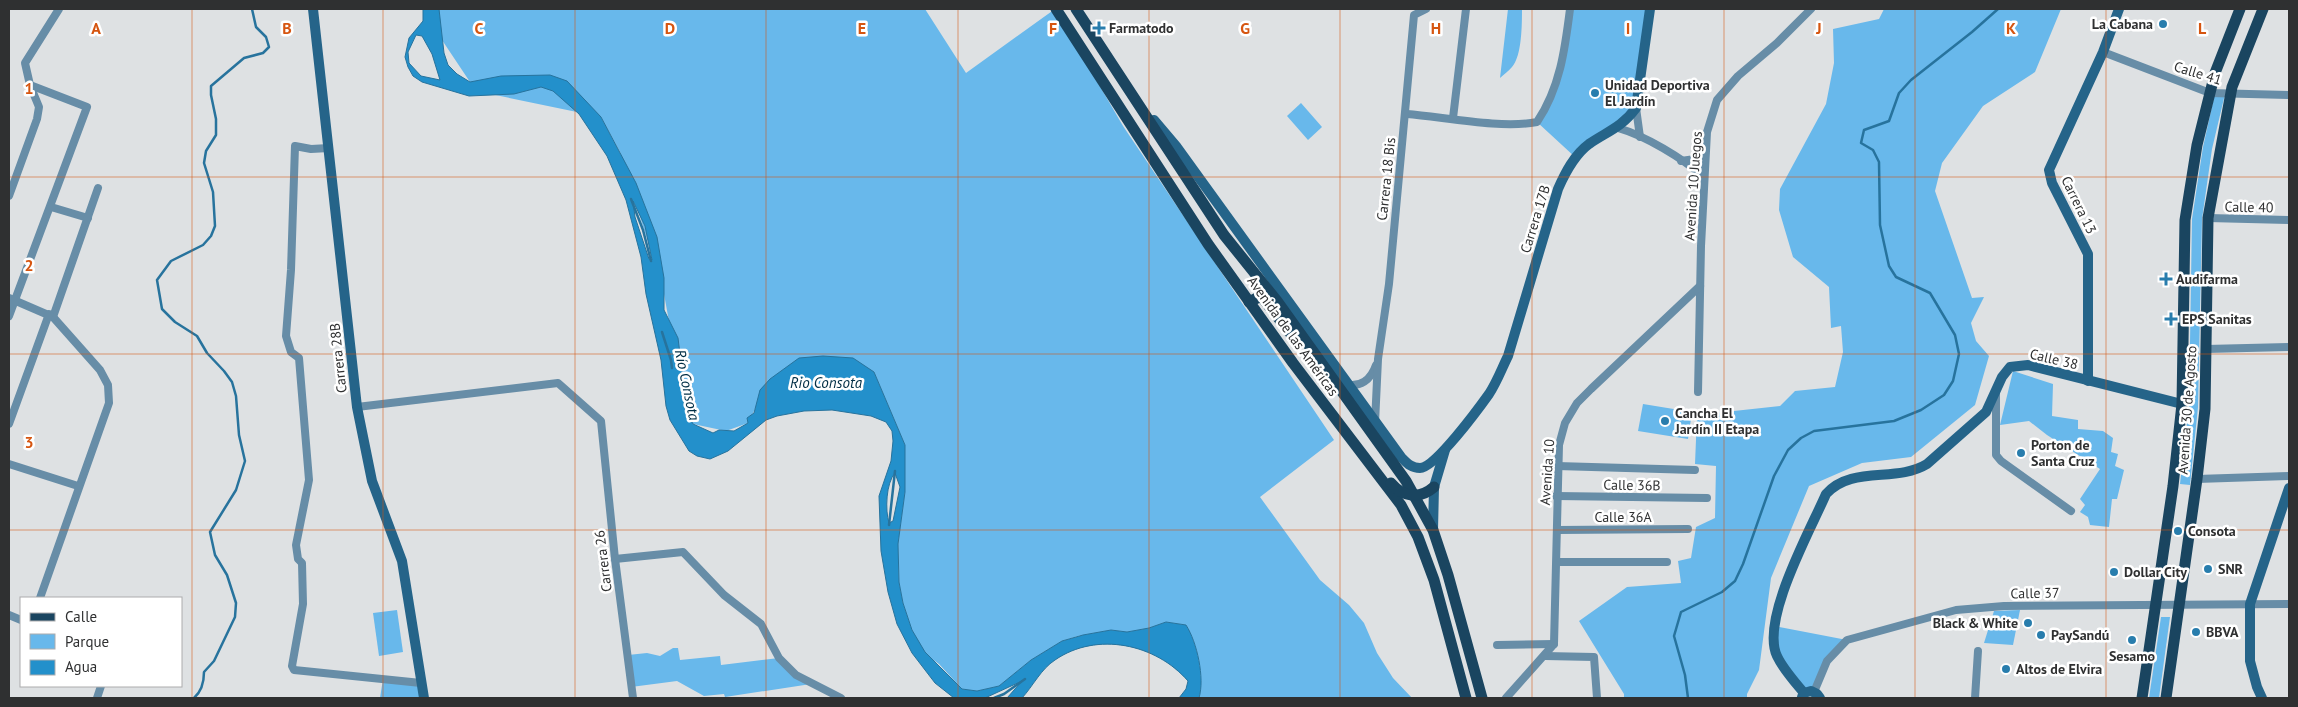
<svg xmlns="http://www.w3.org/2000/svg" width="2298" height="707" viewBox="0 0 2298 707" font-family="'PT Sans',sans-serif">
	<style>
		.green { fill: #68b8eb }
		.water { fill: #2390cb; stroke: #27739d; fill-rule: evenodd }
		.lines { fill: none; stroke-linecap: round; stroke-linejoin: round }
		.stream { stroke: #27739d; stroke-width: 2.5 }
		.street { stroke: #678da7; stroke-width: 8 }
		.secondary { stroke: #256489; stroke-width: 10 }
		.primary { stroke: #1a4560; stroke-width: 11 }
		.grid { fill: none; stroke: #d65510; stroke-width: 1; stroke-opacity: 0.55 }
		.poi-dot { fill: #287dad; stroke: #fff; stroke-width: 2 }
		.labels { text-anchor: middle; stroke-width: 5; stroke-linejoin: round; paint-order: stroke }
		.poi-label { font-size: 14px; font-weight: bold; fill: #2f3031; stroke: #fff; text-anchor: start }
		.street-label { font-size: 14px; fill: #2f3031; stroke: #fff }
		.water-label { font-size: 15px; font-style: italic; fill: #002e45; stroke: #fff }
		.grid-label { font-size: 16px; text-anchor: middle; font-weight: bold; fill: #d65510; stroke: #fff; stroke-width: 5; stroke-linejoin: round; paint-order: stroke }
	</style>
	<rect width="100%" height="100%" fill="#dee1e3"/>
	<g class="green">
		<path d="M425 9H925L966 73 1055 9 1123 126 1334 440 1260 497 1320 580 1349 605 1364 623 1377 653 1393 678 1412 698H1199C1205 678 1197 642 1186 625L1166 622 1149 628 1127 632 1111 630 1078 636 1062 641 1031 660 999 686 977 691 962 689 939 664 918 649 903 603 899 582 898 544 905 492V445L874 372 770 379 748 423 726 431 693 424 685 409 664 294 620 152 601 117 476 91 428 19Z"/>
		<path d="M1508 9H1522C1522 24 1522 56 1512 67 1509 71 1504 74 1500 78Z"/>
		<path d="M1570 9H1650L1636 108 1575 157 1537 122 1559 77Z"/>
		<path d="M1884 9H2061L2035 72 1983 106 1942 163 1935 191 1972 298 1984 297 1971 323 1976 341 1989 356 1975 405 1911 457 1862 463 1809 486 1771 578 1759 670 1747 694V698H1624V694L1579 621 1627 587 1681 583 1678 561 1691 558 1696 527 1715 518 1716 466 1695 464 1697 415 1780 406 1795 391 1835 387 1843 352 1841 326 1831 328 1829 287 1793 257 1779 210 1780 189 1826 104 1834 63 1833 29 1879 19Z"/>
		<path d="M2215 93 2225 94 2212 149 2202 219 2198 407 2190 485 2180 484 2189 405 2192 219 2203 147Z"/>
		<path d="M1301 103 1322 127 1308 140 1287 116Z"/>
		<path d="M2013 371 2053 384 2052 416 2078 420V429L2103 431 2113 438 2111 452 2118 454 2115 466 2124 470 2117 499H2112L2109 527 2090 525 2088 517 2080 512 2085 505 2080 499 2100 469 2047 435 2029 421 2000 425Z"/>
		<path d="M1643 404 1692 412 1688 439 1638 431Z"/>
		<path d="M397 610 403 652 379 656 373 613Z"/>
		<path d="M2020 610 2013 645 1984 643 1994 611Z"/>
		<path d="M2161 617H2170L2159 698H2149Z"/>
		<path d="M1774 626 1847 640 1837 648 1814 692 1808 691 1776 655Z"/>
		<path d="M673 648H678L680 660 720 656 721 665 779 658 811 684 725 697 724 694 704 696 677 681 631 687 628 655 647 653 660 656Z"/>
		<path d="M383 679 421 683 424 698H380Z"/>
	</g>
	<path class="water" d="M423 9H439L444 53 448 65 457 74 470 82 501 76 550 75 567 81 601 117 636 183 657 237 664 278V310L678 338 682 370 681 386 685 409 693 424 713 433 719 430 734 431 748 423 747 418 754 413 760 390 770 379 799 358 823 356 853 358 874 372 905 445V492L898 544 899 582 903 603 912 630 925 652 962 689 977 691 999 686 1031 660 1062 641 1083 635 1111 630 1127 632 1149 628 1166 622 1186 625C1197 642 1205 678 1199 698H1179L1186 689 1188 681C1156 644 1097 631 1055 660 1041 669 1033 686 1022 698H1007L1022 681 985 698H954L935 683 912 653 897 624 888 592 881 551 879 496 891 461 893 441 892 431 886 422 871 416 832 410 804 411 777 416 766 420 728 451 710 459 697 456 689 451 670 420 666 406 661 360 646 294 641 257 626 200 607 156 579 114 553 91 541 87 514 94 469 96 422 82 413 76 408 67 405 57 409 38 423 21ZM416 35 422 36 432 54 440 80 421 76 409 63 408 52ZM633 201 645 226 652 260 649 259 635 217ZM895 473 900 487 893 521 889 523C885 510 886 483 895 473Z"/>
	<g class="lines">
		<g class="stream">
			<path d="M631 199 643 230 651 261"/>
			<path d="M662 332 671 360 672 368"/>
			<path d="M889 525 895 471"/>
			<path d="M194 698C202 691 204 682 204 672L214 661 235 617 236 603 227 575 215 555 210 532 236 490 245 461 239 435 236 396 232 382 224 371 207 353 197 336 175 322 162 309 157 280 171 261 203 245 211 236 215 226 213 192 204 163 206 151 216 135V119L211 95V86L244 58 263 53 269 47 266 37 256 27 252 9"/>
			<path d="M994 698 1004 694 1025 679"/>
			<path d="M1688 698 1685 675 1674 636 1681 612 1722 592 1735 581 1743 564 1774 476 1788 450 1801 438 1814 431 1894 421 1921 410 1944 395 1953 381 1959 354 1955 335 1930 293 1896 277 1889 266 1880 225 1879 162 1873 150 1861 143 1864 130 1889 121 1899 93 1911 80 1972 32 1998 9"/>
		</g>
		<g class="street">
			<path d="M2103 52 2210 93 2289 95"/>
			<path d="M1636 108 1640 137"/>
			<path d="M1407 114C1444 117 1501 129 1537 122 1560 88 1565 49 1570 9"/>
			<path d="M1453 118 1466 9"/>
			<path d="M1618 128C1646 136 1682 158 1704 177"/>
			<path d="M329 148 311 149 295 146 291 270 286 336 291 352 299 358 309 480 296 545 298 559 302 563 303 604 292 666 294 670 304 671 421 683"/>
			<path d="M1681 161 1695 159 1705 153"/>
			<path d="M9 196 37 119 39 107 30 85 25 63 59 9"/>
			<path d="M51 207 88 218"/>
			<path d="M2208 218 2289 220"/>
			<path d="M9 298 53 317 100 370 108 385 109 403 40 598"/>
			<path d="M9 316 87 107 30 85"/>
			<path d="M53 317 98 188"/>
			<path d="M2206 349 2289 347"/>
			<path d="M1345 384C1360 388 1371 380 1376 365"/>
			<path d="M1698 392 1701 246 1707 132 1717 100 1738 76 1777 43 1811 9"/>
			<path d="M1996 393V455L2001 461 2071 511"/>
			<path d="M357 407 558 383 601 421 615 559 633 698"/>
			<path d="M1375 423 1378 359 1389 284 1414 15 1426 9"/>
			<path d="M9 424 49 314"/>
			<path d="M9 464 78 486"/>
			<path d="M1557 466 1695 470"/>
			<path d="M2197 479 2289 476"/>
			<path d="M1556 496 1707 498"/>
			<path d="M1557 530 1688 529"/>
			<path d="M615 559 683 552 724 595 761 624 779 658 796 675 841 698"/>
			<path d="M1557 562H1667"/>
			<path d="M9 615 21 620"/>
			<path d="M1497 645 1554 644"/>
			<path d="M1545 656 1594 657 1597 698"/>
			<path d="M1814 692 1827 661 1847 640 1956 610 2004 606 2289 604"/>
			<path d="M97 698 101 686"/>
			<path d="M1506 698 1554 644 1559 445 1565 423 1577 403 1591 389 1700 286"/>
			<path d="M1975 698 1978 651"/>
		</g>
		<g class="secondary">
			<path d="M313 9 357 407 372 481 402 561 424 698"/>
			<path d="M1154 120 1176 146 1401 457C1407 463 1411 468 1420 468 1435 468 1479 408 1489 394 1497 382 1502 368 1508 356L1558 189C1565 173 1574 155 1589 144 1608 131 1621 128 1636 108L1650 9"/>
			<path d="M2088 381V254L2052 183 2049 170 2103 52 2119 9"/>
			<path d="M1433 530 1434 487 1445 450"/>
			<path d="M1804 693C1795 682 1783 669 1777 656 1760 620 1811 529 1826 494 1852 465 1896 483 1927 464L1986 412 2002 377 2010 367 2028 365 2182 404"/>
			<path d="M1802 697 1804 693 1811 691 1817 694 1820 698"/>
			<path d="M2262 698 2257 687 2250 661V604L2289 488"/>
		</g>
		<g class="primary">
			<path d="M1056 9 1208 244 1293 363 1401 505 1418 537 1434 580 1466 698"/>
			<path d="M1076 9 1224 235 1277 301 1406 481 1433 530 1448 575 1482 698"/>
			<path d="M1249 302 1261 296 1291 334"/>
			<path d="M1391 483C1403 497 1419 500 1434 487"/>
			<path d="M2142 698 2173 486 2182 404 2185 220 2197 145 2215 73 2240 9"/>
			<path d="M2166 698 2197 479 2205 409 2208 218 2232 87 2263 9"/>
		</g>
	</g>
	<path class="grid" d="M192 9V698M383 9V698M575 9V698M766 9V698M958 9V698M1149 9V698M1340 9V698M1532 9V698M1724 9V698M1915 9V698M2106 9V698M9 177H2289M9 354H2289M9 530H2289"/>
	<g class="poi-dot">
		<circle cx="2163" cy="24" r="5"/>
		<path d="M1096.5 20.5h5v5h5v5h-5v5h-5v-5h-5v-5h5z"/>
		<circle cx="1595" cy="93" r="5"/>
		<path d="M2163.5 271.5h5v5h5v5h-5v5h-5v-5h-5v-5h5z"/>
		<path d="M2168.5 311.5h5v5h5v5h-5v5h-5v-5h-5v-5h5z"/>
		<circle cx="1665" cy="421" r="5"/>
		<circle cx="2021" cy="453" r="5"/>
		<circle cx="2178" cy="531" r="5"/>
		<circle cx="2208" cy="569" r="5"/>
		<circle cx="2114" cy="572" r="5"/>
		<circle cx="2028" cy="623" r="5"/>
		<circle cx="2196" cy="632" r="5"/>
		<circle cx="2041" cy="635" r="5"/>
		<circle cx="2132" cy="640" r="5"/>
		<circle cx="2006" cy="669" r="5"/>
	</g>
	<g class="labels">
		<g class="poi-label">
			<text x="2153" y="29" text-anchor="end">La Cabana</text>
			<text x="1109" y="33">Farmatodo</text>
			<text x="1605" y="90">Unidad Deportiva<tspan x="1605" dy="16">El Jardín</tspan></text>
			<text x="2176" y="284">Audifarma</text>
			<text x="2182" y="324">EPS Sanitas</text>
			<text x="1675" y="418">Cancha El<tspan x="1675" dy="16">Jardín II Etapa</tspan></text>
			<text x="2031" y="450">Porton de<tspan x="2031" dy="16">Santa Cruz</tspan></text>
			<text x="2188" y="536">Consota</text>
			<text x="2218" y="574">SNR</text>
			<text x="2124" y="577">Dollar City</text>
			<text x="2018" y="628" text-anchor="end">Black &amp; White</text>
			<text x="2206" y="637">BBVA</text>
			<text x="2051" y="640">PaySandú</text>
			<text x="2132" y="661" text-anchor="middle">Sesamo</text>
			<text x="2016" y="674">Altos de Elvira</text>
		</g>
		<g class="street-label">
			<text transform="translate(2198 73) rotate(17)" y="5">Calle 41</text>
			<text transform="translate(1386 179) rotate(-84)" y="5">Carrera 18 Bis</text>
			<text transform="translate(1693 186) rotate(-86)" y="5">Avenida 10 Juegos</text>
			<text transform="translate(2079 205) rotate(64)" y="5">Carrera 13</text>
			<text transform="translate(2249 207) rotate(1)" y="5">Calle 40</text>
			<text transform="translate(1535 219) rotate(-73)" y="5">Carrera 17B</text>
			<text transform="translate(1293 336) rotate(54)" y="5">Avenida de las Américas</text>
			<text transform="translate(338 358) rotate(-96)" y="5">Carrera 28B</text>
			<text transform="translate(2054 359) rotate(13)" y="5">Calle 38</text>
			<text transform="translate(2187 410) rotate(-86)" y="5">Avenida 30 de Agosto</text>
			<text transform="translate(1547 472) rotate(-86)" y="5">Avenida 10</text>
			<text transform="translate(1632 485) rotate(1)" y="5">Calle 36B</text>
			<text x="1623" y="522">Calle 36A</text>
			<text transform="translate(603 561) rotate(-97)" y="5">Carrera 26</text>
			<text transform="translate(2035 593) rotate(-1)" y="5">Calle 37</text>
		</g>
		<g class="water-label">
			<text x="826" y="388">Rio Consota</text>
			<text transform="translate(687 385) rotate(78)" y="5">Río Consota</text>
		</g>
	</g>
	<g class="grid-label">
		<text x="96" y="34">A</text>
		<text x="287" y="34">B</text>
		<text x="479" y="34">C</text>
		<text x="670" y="34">D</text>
		<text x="862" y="34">E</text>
		<text x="1053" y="34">F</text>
		<text x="1245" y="34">G</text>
		<text x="1436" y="34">H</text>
		<text x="1628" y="34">I</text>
		<text x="1819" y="34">J</text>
		<text x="2011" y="34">K</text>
		<text x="2202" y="34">L</text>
		<text x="29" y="94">1</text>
		<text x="29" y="271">2</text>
		<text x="29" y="448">3</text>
	</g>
	<rect width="2298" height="707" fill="none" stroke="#2f3031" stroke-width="20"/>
	<rect x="20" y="597" width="162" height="90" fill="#ffffff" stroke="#acacad"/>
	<rect x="30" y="613" width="25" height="8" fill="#1a4560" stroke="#acacad"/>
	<text x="65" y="622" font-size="15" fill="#2f3031">Calle</text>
	<rect x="30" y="634" width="25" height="15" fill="#68b8eb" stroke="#acacad"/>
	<text x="65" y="647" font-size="15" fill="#2f3031">Parque</text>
	<rect x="30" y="660" width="25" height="15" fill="#2390cb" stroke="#acacad"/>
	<text x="65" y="672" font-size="15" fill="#2f3031">Agua</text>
</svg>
